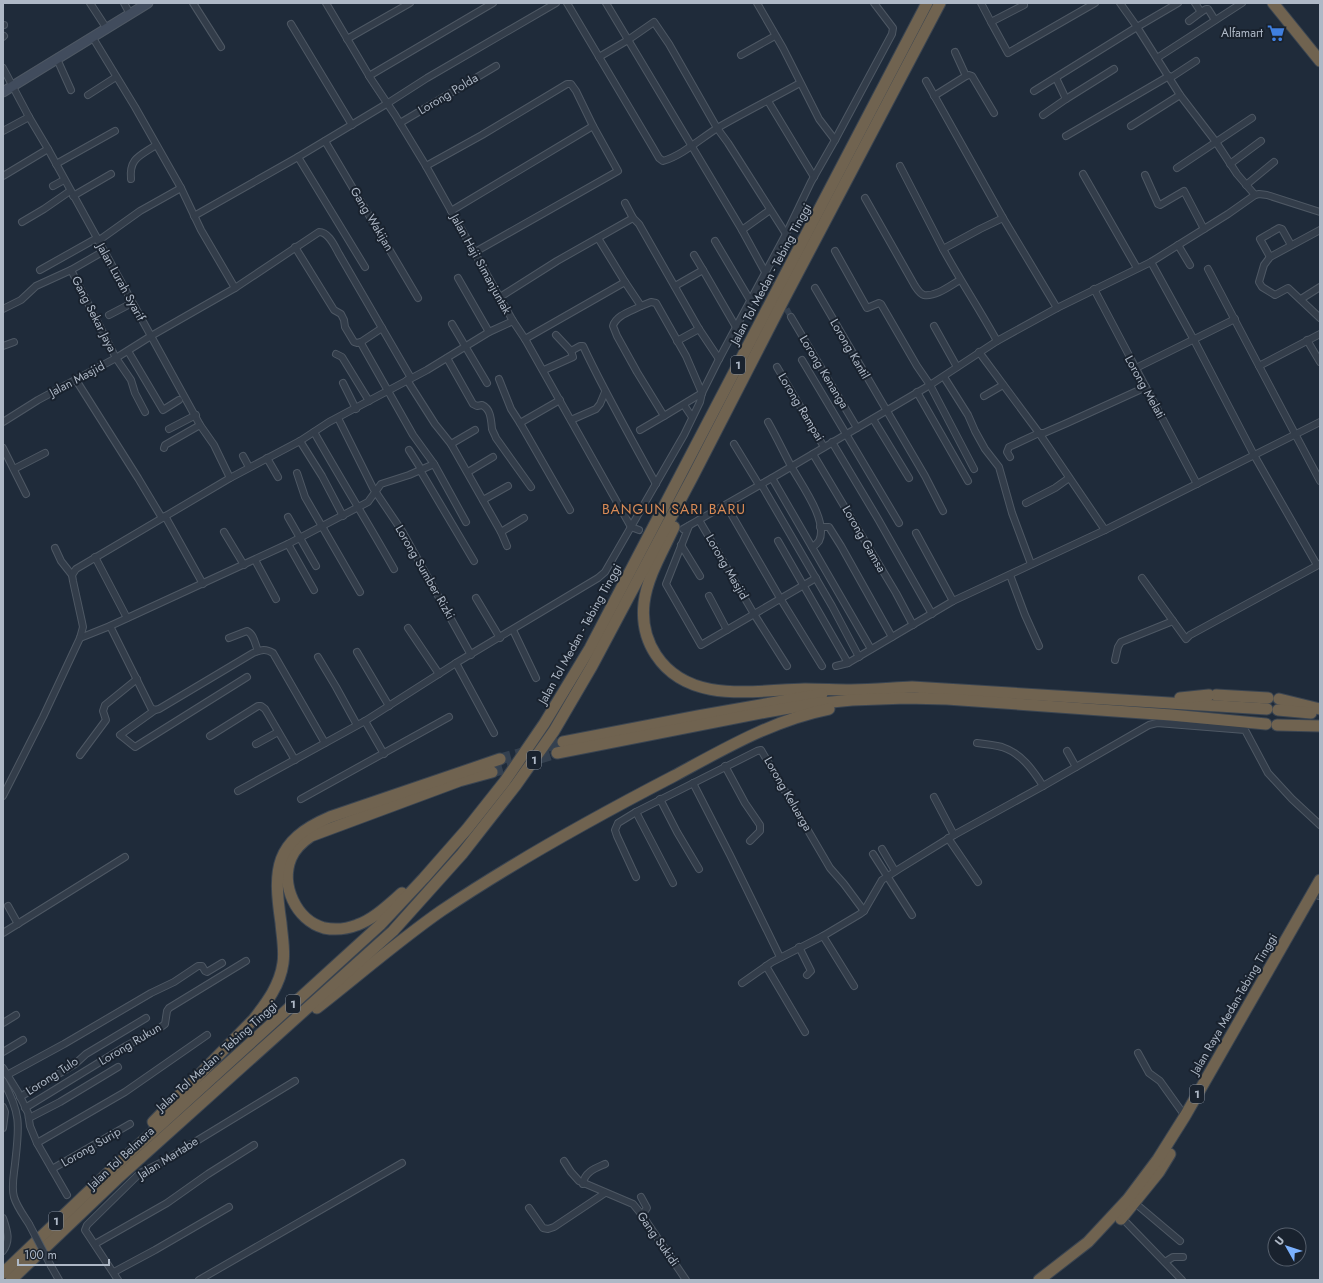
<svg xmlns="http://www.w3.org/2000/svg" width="1323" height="1283" viewBox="0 0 1323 1283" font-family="Jost,sans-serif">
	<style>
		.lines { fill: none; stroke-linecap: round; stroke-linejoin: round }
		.street-tunnel { stroke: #34404f; stroke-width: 6; stroke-dasharray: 6 3; stroke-linecap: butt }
		.highway-tunnel { stroke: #34404f; stroke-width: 11; stroke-dasharray: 11 5.5; stroke-linecap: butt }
		.street-casing { stroke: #4e5864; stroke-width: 8 }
		.secondary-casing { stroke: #4e5864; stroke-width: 11 }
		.highway-casing { stroke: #3b4551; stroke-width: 13 }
		.street { stroke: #333d4a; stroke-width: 6 }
		.secondary { stroke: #414c5d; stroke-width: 9 }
		.highway { stroke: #706350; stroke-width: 11 }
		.street-bridge-casing { stroke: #4e5864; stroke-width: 8; stroke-linecap: butt }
		.street-bridge { stroke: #333d4a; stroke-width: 6 }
		.labels { text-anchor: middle; stroke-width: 4; stroke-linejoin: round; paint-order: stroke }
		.shield { fill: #19222e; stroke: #818b98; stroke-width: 1 }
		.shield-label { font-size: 11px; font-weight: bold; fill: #aeb8c6 }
		.poi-label { font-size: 12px; fill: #aeb8c6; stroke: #19222e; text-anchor: end }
		.street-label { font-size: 12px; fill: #aeb8c6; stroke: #19222e }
		.quarter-label { font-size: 14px; letter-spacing: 1px; fill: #d98b56; stroke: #19222e }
	</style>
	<rect width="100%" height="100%" fill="#1f2b3a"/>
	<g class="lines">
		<path class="street-tunnel" d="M782 301 791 317"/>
		<g class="highway-tunnel">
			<path d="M500 759 563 742"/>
			<path d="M492 772 557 753"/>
		</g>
		<g class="street-casing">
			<g id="street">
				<path d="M90 3 107 29"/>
				<path d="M124 3 130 14"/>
				<path d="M193 3 221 47"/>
				<path d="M326 3 371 79 395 115 426 166 513 321 525 339 631 527"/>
				<path d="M567 3 652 146 659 158 663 161C683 155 701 138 719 127 745 112 773 98 800 83"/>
				<path d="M606 3 742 230 770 281"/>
				<path d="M757 3 783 48 819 119 835 140"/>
				<path d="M981 3 991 22"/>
				<path d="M1120 3 1137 27 1180 95 1216 142 1237 174 1255 195"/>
				<path d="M1195 3 1201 12 1206 9H1208L1215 20"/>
				<path d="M1024 5 991 22 1008 53 1095 3"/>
				<path d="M1189 21 1201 12"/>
				<path d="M291 24 352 125"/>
				<path d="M3 25H4"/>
				<path d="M3 37 4 36"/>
				<path d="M93 38 135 107 181 188 140 211 98 241"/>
				<path d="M347 39 410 3"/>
				<path d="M741 55 775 36"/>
				<path d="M599 57 628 40 654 22 669 44 717 128 728 143 786 234"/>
				<path d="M1157 58 1242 3"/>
				<path d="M57 59 71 90"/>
				<path d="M3 68 29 117 48 149 200 425 214 445 230 478"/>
				<path d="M369 76 493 3"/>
				<path d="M966 76 969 75 972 76 994 113"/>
				<path d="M1170 78 1196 61"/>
				<path d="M926 81 1003 218 1057 308"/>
				<path d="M1034 91 1137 27 1178 3"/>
				<path d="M88 95 116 77"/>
				<path d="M934 96 966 76 955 52"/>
				<path d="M1066 99 1114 69"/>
				<path d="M768 101 814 177"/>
				<path d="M1043 115 1066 99 1056 78"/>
				<path d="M400 123 496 66"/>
				<path d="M1131 126 1180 95"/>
				<path d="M3 131 29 117"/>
				<path d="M1066 136 1169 76"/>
				<path d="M325 141 418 298"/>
				<path d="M298 157 365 267"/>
				<path d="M56 164 115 131"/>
				<path d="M1230 164 1261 141"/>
				<path d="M426 166 482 135 567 84H571L576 91 593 126 451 211"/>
				<path d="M900 166 943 249"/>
				<path d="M1177 168 1252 118"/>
				<path d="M1083 174 1137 268"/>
				<path d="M1145 175 1158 204 1160 205 1184 191 1204 229"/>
				<path d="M3 176 48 149"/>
				<path d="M131 179C129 158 140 156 156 145"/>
				<path d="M1246 185 1274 162"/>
				<path d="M53 186 64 180"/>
				<path d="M181 188 201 230 235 288"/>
				<path d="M73 196 111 174"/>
				<path d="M865 198 915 286C917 289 920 294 924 295 936 297 951 285 960 280"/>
				<path d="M625 203 633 218 639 224 699 329 719 359"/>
				<path d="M194 216 298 157 388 103 427 78 556 3"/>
				<path d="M22 222 44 209 70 191"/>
				<path d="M742 230 770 210"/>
				<path d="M1320 230 1270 257 1264 265 1259 282 1262 287 1275 295 1288 288 1320 318"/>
				<path d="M598 238 625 282"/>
				<path d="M715 241 750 300"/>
				<path d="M1178 245 1190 265"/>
				<path d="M295 247 334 310 341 314 344 320 345 327 354 342 357 343 361 342 362 345 413 435 434 464 466 522"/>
				<path d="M835 251 867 308 879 303 881 304 917 366 930 385 974 469"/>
				<path d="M475 252 618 171 593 126"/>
				<path d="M1270 257 1260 239 1279 228 1282 229 1291 245"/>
				<path d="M1151 262 1194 340 1254 455 1317 565"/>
				<path d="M1208 269 1259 366 1320 334"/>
				<path d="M40 270 97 238"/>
				<path d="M71 270 116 358 131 380 135 393 145 412"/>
				<path d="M703 270 736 327"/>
				<path d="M458 278 489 332"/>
				<path d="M675 286 703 270 694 255"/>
				<path d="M815 288 925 476 943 511"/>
				<path d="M1094 289 1197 484"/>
				<path d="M500 297 557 261 633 218"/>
				<path d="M1301 299 1320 287"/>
				<path d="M3 309 21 300 36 286 71 270 104 251"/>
				<path d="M109 315 132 303"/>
				<path d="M791 317 857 428"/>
				<path d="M452 324 487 383"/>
				<path d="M934 326 957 367"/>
				<path d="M525 339 625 282 641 306 651 302 656 303 686 356 702 393"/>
				<path d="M1307 340 1320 362"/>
				<path d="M677 341 699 329"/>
				<path d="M997 341C980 310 960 280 943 249L980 229 1003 218"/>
				<path d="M361 342 382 328"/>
				<path d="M3 346 14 342"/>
				<path d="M128 351 163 410 179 400"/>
				<path d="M571 351 580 346H583C605 393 631 438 656 484"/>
				<path d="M979 352 1039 433 1105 530"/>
				<path d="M336 354 342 357 369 401"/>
				<path d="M447 358 473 404 477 406 482 405C491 409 491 420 492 429 493 432 495 435 496 438L531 487"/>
				<path d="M802 360 899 523"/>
				<path d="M1259 366 1320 481"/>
				<path d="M777 367 824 447"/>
				<path d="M1136 368 1235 319"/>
				<path d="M544 370 573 357 571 351 556 335"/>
				<path d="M944 377 968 415 975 431 985 449 999 467 1012 513 1031 564"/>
				<path d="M499 379 511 409 520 423"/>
				<path d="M76 380 138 478 162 518"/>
				<path d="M407 380 435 424 451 444 501 532 507 546"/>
				<path d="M343 383 356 409"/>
				<path d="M917 392 968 481"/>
				<path d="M984 396 1003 385"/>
				<path d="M560 400 520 423 570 510"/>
				<path d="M684 405 692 417"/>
				<path d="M664 416 702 393"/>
				<path d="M338 418 373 488 402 531 471 655"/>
				<path d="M873 419 909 478"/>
				<path d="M571 420 596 409 600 404 605 392"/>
				<path d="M3 422 38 400 116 358 151 336 235 288 319 232C329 232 335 247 339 254L411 378"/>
				<path d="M768 422C776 436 783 451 791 466 800 483 829 521 819 541 817 544 814 546 812 547"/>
				<path d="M169 429 196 415"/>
				<path d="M640 430 664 416 637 372 617 336 613 326C616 315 632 311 641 306"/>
				<path d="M314 432C340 478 368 523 394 569"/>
				<path d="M300 441 322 476 343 516"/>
				<path d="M832 442 878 519 932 614"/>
				<path d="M451 444 475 430"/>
				<path d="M734 444 759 485"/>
				<path d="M3 448 26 494"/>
				<path d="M164 448 165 445 200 425"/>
				<path d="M409 450 421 469"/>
				<path d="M813 454 896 593 913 625"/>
				<path d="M243 456 249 467"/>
				<path d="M1010 457 1007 452 1009 447 1039 433H1044L1067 423 1146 387"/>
				<path d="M267 458 278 477"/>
				<path d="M14 469 45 453"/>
				<path d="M420 470 474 561"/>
				<path d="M468 472 493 457"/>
				<path d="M297 473 305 497 360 592"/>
				<path d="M772 478 871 649"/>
				<path d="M761 484 832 606 859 657"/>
				<path d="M483 500 508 486"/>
				<path d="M1026 503 1055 488 1069 478"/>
				<path d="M726 505 780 598 822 666"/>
				<path d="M165 516 203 584"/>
				<path d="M288 517 316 566"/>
				<path d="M699 520 754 614 787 666"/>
				<path d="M689 526 666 584 701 645 816 578"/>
				<path d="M631 527 639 530"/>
				<path d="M820 527H829L841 546 892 637"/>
				<path d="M683 529 772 478 930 385 997 341 1057 308 1151 262 1228 214 1255 195 1259 194 1267 195 1320 212"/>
				<path d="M224 532 244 565"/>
				<path d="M501 532 524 518"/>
				<path d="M916 533 953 601"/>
				<path d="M778 541 848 663"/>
				<path d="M288 544 314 590"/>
				<path d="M681 545 700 576"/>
				<path d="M55 548 61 561 72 575"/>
				<path d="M95 557 127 618"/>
				<path d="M255 560 276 599"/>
				<path d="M1010 575 1025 615 1039 646"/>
				<path d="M1142 578 1186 639 1190 635 1320 564"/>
				<path d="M709 596 727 630"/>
				<path d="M476 598 500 638"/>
				<path d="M110 626 151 708 155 710 159 709 253 653C261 650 265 648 273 653L325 743"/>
				<path d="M408 628 439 674"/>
				<path d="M513 630 536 678"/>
				<path d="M80 638 110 626 288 544 368 502 381 484 409 475 434 464"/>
				<path d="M229 638 247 631C254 634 255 644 258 651"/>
				<path d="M357 652 389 706"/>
				<path d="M318 657 336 687 357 725"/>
				<path d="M1115 660 1118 647 1121 642 1173 621"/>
				<path d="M456 663 494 733"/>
				<path d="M836 666 848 663 953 601 1105 530 1320 422"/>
				<path d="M155 710 120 735 135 747 247 677"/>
				<path d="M365 721 384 754"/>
				<path d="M210 736 258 706H261L265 709 295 760"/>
				<path d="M977 743C986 744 994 745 1002 747 1021 753 1033 770 1043 786"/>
				<path d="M256 744 278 732"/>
				<path d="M1067 751 1076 767"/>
				<path d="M80 755 106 720 103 711 105 705 137 679"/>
				<path d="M725 766 745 803 760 825V831L750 841"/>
				<path d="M693 783 730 855 780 957"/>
				<path d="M238 791 365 721 456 663 598 578 605 572 684 435 700 402 702 393 719 359 786 234 811 182 835 140 892 34 893 28 874 3"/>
				<path d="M3 796 43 717 80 638 83 627 82 622 73 581 72 575 76 569 230 478 300 441 329 422 427 370 489 332 513 321"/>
				<path d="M934 797 954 835"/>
				<path d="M301 799 449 717"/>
				<path d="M660 799 677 832 699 869"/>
				<path d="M636 812 673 883"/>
				<path d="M948 838 978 882"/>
				<path d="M882 849 895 871"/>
				<path d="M873 854 912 915"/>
				<path d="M636 877 617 836 615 830 618 823 636 812 757 751 761 750 830 868 844 884 864 911"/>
				<path d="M1319 896H1320"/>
				<path d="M8 906 18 924"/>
				<path d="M3 933 125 857"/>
				<path d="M823 936 854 986"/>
				<path d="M799 947 811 971 807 975"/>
				<path d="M766 966 805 1032"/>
				<path d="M742 983 772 962 823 936 860 914 864 911 882 880 899 869 954 835 1043 786 1149 725 1157 723 1245 730 1268 773 1292 799 1320 825"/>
				<path d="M3 1023 16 1015"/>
				<path d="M3 1052 23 1040"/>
				<path d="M1138 1053 1149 1073 1160 1081 1185 1116"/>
				<path d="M3 1068 18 1092 28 1113 30 1126 37 1143 67 1195"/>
				<path d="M7 1075 64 1044 151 993 174 982 198 966H202L205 971 207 972 222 963"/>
				<path d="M3 1081C22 1115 19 1127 15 1164 14 1174 11 1187 14 1197 17 1207 24 1216 29 1224"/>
				<path d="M20 1097 75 1064 86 1054 146 1018"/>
				<path d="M3 1107 5 1112 3 1128"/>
				<path d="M25 1108 126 1046 161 1027 165 1024 167 1011 169 1008 246 961"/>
				<path d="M29 1118 60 1102 118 1067"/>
				<path d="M37 1143 125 1092 207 1035"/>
				<path d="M564 1161 571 1172 579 1181 633 1204 642 1215 686 1280"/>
				<path d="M52 1169 130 1124"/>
				<path d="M583 1184C584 1172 596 1168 605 1164"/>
				<path d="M641 1197 647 1208 642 1215"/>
				<path d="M1135 1203 1180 1241"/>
				<path d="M529 1208 543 1228 548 1229 554 1227 605 1193"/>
				<path d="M3 1218C7 1230 11 1240 3 1251"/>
				<path d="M1122 1218 1182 1280"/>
				<path d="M95 1244 167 1203 208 1174 254 1145"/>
				<path d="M1165 1262 1173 1257H1183"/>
				<path d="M51 1266 59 1280"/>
				<path d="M114 1272 155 1250 229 1207"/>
				<path d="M118 1280 85 1230 87 1225 140 1173 162 1162 295 1081"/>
				<path d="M199 1280 402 1163"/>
			</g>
		</g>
		<g class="secondary-casing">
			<path id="secondary" d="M3 92 148 3"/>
		</g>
		<g class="highway-casing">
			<g id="highway">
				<path d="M1273 3 1320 61"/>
				<path d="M674 527C663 551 647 577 644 603 642 621 646 640 656 655 689 705 755 690 805 689 821 689 836 690 851 690 871 690 891 688 912 687L1267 709"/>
				<path d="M1216 695 1268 698"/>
				<path d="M1180 698 1209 695"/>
				<path d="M1279 699 1320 709"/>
				<path d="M1278 710 1311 713"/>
				<path d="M1277 725 1320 726"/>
				<path d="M563 742 698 716 822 694"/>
				<path d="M557 753 766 712 812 704 852 700 906 698 947 699 1171 715 1266 724"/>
				<path d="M402 893C388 905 374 919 357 925 347 929 335 930 324 928 296 920 280 885 291 858 295 849 302 842 311 836L459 781 492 772"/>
				<path d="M317 1008C358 976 398 941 441 911 515 861 595 817 674 776 724 749 773 720 829 709"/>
				<path d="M153 1122 254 1019C267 1002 280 985 283 963 285 950 282 936 281 923 273 869 274 841 330 817L500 759"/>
				<path d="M1121 1219 1159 1172 1170 1154"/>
				<path d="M3 1273 110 1171 380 925 424 878 467 829 505 781 544 724 590 648 927 3"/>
				<path d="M11 1280 117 1179 393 931 462 854 516 785 554 731 592 666 693 476 784 299 940 3"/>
				<path d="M1039 1280 1088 1242 1128 1199 1158 1159 1185 1116 1320 880"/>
			</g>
		</g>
		<use href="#street" class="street"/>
		<use href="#secondary" class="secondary"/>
		<use href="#highway" class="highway"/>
		<g class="street-bridge-casing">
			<path id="street-bridge" d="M29 1224 51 1266"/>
		</g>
		<use href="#street-bridge" class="street-bridge"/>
	</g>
	<defs>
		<g id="supermarket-bare" transform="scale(1.38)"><path d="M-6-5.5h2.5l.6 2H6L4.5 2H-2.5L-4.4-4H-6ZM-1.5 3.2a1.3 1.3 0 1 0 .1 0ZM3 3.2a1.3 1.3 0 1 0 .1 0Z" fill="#3f7fe0" stroke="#19222e" stroke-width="2.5" paint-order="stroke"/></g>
	</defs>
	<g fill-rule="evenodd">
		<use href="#supermarket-bare" x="1276" y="33"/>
	</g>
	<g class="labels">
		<g class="shield">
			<rect x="731" y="356" width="14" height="18" rx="3"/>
			<rect x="527" y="751" width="14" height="18" rx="3"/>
			<rect x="286" y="995" width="14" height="18" rx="3"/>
			<rect x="1190" y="1085" width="14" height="18" rx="3"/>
			<rect x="49" y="1212" width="14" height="18" rx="3"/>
		</g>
		<g class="shield-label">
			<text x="738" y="369">1</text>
			<text x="534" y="764">1</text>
			<text x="293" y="1008">1</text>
			<text x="1197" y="1098">1</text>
			<text x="56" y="1225">1</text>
		</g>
		<g class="poi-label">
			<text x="1263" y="37">Alfamart</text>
		</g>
		<g class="street-label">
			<text transform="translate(448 94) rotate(-31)" y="4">Lorong Polda</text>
			<text transform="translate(372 219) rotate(59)" y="4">Gang Wakijan</text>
			<text transform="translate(481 264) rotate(61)" y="4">Jalan Haji Simanjuntak</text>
			<text transform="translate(771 274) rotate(-62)" y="4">Jalan Tol Medan - Tebing Tinggi</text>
			<text transform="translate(121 282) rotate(61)" y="4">Jalan Lurah Syarif</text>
			<text transform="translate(94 314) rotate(63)" y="4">Gang Sekar Jaya</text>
			<text transform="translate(850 349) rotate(60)" y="4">Lorong Kantil</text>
			<text transform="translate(824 372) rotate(59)" y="4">Lorong Kenanga</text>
			<text transform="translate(77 379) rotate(-28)" y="4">Jalan Masjid</text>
			<text transform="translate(1145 387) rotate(61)" y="4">Lorong Melati</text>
			<text transform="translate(801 407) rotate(59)" y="4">Lorong Rampai</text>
			<text transform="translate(864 539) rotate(60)" y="4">Lorong Gamsa</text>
			<text transform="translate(727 567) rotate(60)" y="4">Lorong Masjid</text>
			<text transform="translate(425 572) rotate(60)" y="4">Lorong Sumber Rizki</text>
			<text transform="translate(580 634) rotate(-61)" y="4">Jalan Tol Medan - Tebing Tinggi</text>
			<text transform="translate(788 794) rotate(60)" y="4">Lorong Keluarga</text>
			<text transform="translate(1234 1004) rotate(-60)" y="4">Jalan Raya Medan-Tebing Tinggi</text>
			<text transform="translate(130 1044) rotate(-31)" y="4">Lorong Rukun</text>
			<text transform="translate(217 1056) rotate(-42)" y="4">Jalan Tol Medan - Tebing Tinggi</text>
			<text transform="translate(52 1076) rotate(-33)" y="4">Lorong Tulo</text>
			<text transform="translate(91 1147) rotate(-30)" y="4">Lorong Surip</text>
			<text transform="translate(121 1158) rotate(-43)" y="4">Jalan Tol Belmera</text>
			<text transform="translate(168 1158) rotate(-32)" y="4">Jalan Martabe</text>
			<text transform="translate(658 1239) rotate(55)" y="4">Gang Sukidi</text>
		</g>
		<g class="quarter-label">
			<text x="674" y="514">BANGUN SARI BARU</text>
		</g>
	</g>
	<rect width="1323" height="1283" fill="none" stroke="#aeb8c6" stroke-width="8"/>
	<g transform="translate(1287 1247) rotate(309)"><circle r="19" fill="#19222e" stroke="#555e6b"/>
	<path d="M0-3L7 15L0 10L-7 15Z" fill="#7bb1fe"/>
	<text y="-6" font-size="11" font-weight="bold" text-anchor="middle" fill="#aeb8c6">U</text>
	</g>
	<path d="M18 1259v6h91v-6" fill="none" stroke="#aeb8c6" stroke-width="2"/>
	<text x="24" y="1259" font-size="12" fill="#aeb8c6" stroke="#19222e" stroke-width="3" paint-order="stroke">100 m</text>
</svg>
